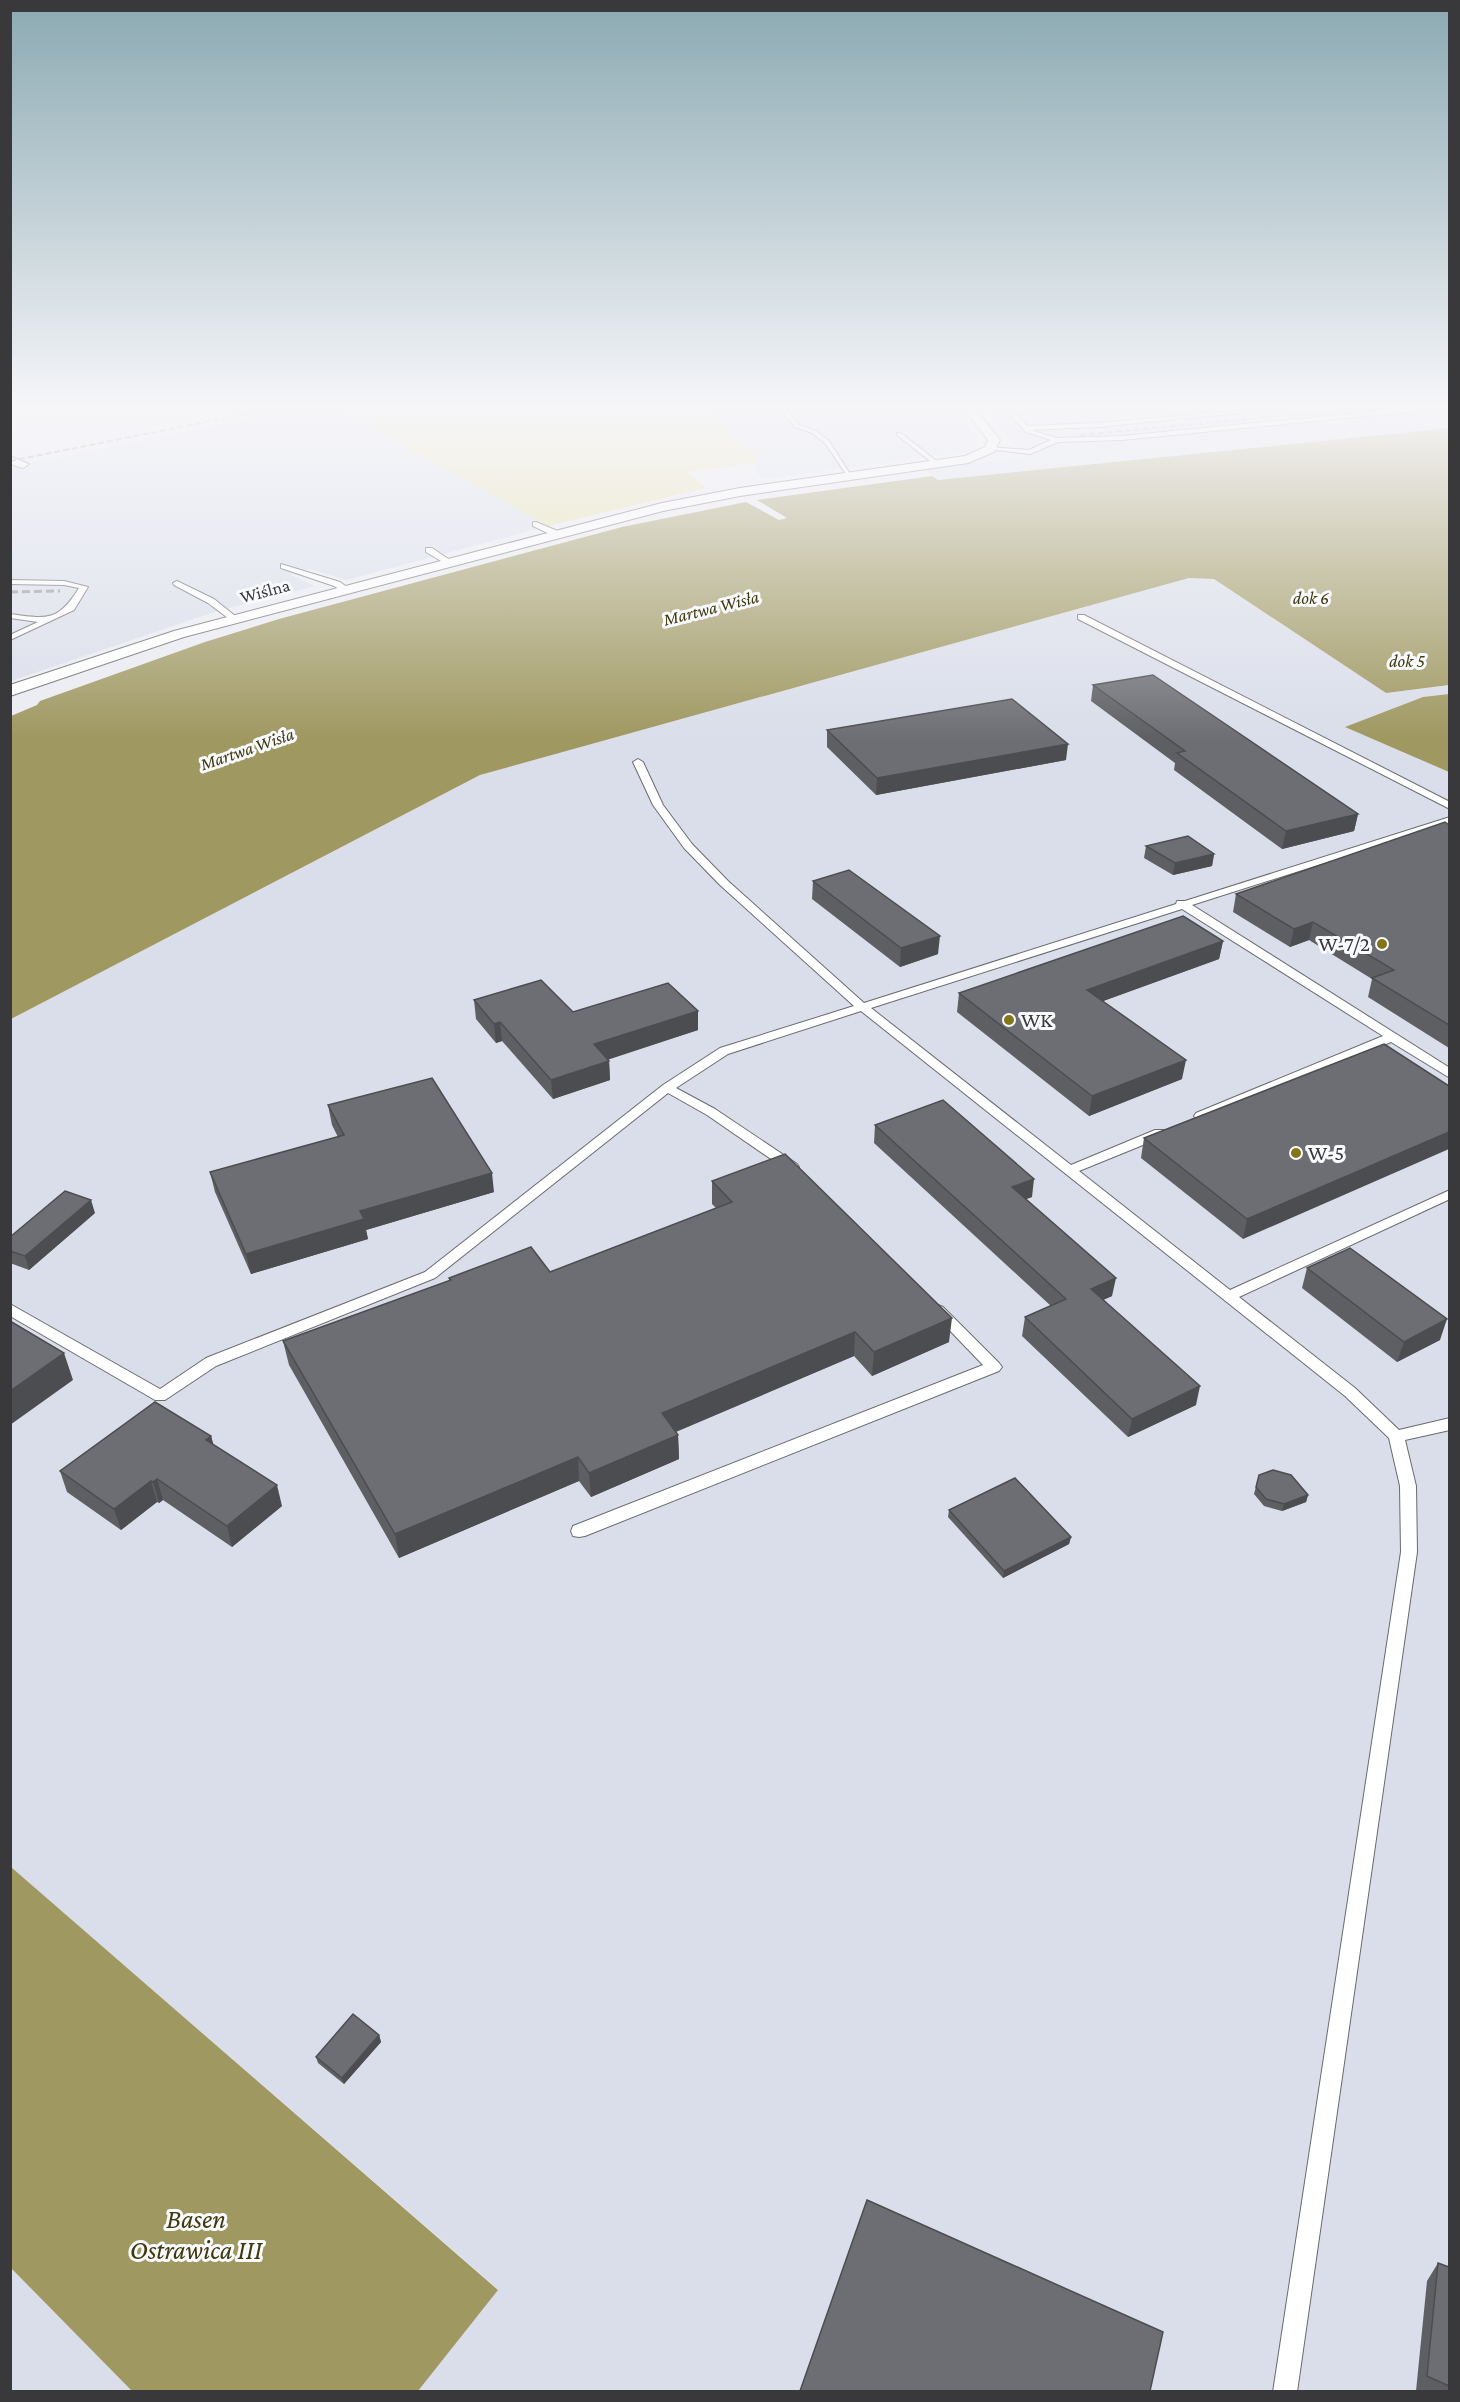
<svg xmlns="http://www.w3.org/2000/svg" width="1460" height="2402" viewBox="0 0 1460 2402" font-family="'Crimson Pro',serif">
	<style>
		.built { fill: #dadeea }
		.green { fill: #e7e0a9 }
		.water { fill: #9f9861 }
		.lines { fill: none; stroke-linecap: round; stroke-linejoin: round }
		.lane-casing { stroke: #696b6f; stroke-width: 2 }
		.street-casing { stroke: #696b6f; stroke-width: 2 }
		.lane { fill: #fff; fill-rule: evenodd }
		.street { fill: #fff; fill-rule: evenodd }
		.rail-far1 { stroke: #95969a; stroke-width: 2; stroke-dasharray: 6 3; stroke-linecap: butt }
		.rail { stroke: #95969a; stroke-width: 3; stroke-dasharray: 8 4; stroke-linecap: butt }
		.wall { fill: #5e5f63 }
		.shaded-wall { fill: #4c4d50 }
		.building { fill: #6d6e73; stroke: #4c4d50; stroke-width: 1.5 }
		.poi-dot { fill: #827619; stroke: #f8fafe; stroke-width: 2 }
		.labels { text-anchor: middle; stroke-width: 6; stroke-linejoin: round; paint-order: stroke }
		.far-street-label { font-size: 18px; fill: #39393b; stroke: #f8fafe }
		.far-water-label { font-size: 18px; font-style: italic; fill: #40390c; stroke: #f8fafe }
		.poi-label { font-size: 21px; fill: #39393b; stroke: #f8fafe; text-anchor: start }
		.near-water-label { font-size: 27px; font-style: italic; fill: #40390c; stroke: #f8fafe }
	</style>
	<rect width="100%" height="100%" fill="#ebecf2"/>
	<g class="built">
		<path d="M200 404H271L221 414Z"/>
		<path d="M321 404H327L548 526 346 580 310 569 290 575 315 586 214 612 11 681 10 467Z"/>
		<path d="M684 404H952L979 440 969 452 763 479 753 468 758 455 735 439 705 407 687 408Z"/>
		<path d="M979 404H1449V428L937 480 925 469 1025 456Z"/>
		<path d="M1189 578 1214 579 1386 693 1449 685V694L1423 697 1346 727 1449 772V2391H418L498 2289 11 1867V1019L480 775Z"/>
		<path d="M11 2266 135 2391H11Z"/>
	</g>
	<path class="green" d="M327 404H684L687 408 705 407 735 439 758 455 755 463 687 472 706 488 548 526Z"/>
	<g class="water">
		<path d="M1449 428V685L1386 693 1214 579 1189 578 480 775 11 1019V716L37 705 40 701 205 642 279 619 622 527 746 502 779 520 787 518 757 500 932 476 938 480Z"/>
		<path d="M1449 694V772L1345 727 1423 697Z"/>
		<path d="M11 1867 498 2290 418 2391H132L11 2268Z"/>
	</g>
	<g class="lines">
		<g class="lane-casing">
			<g id="lane">
				<path d="M776 404H782L799 425 816 431 829 441 852 477H848L825 443 812 433 795 427Z"/>
				<path d="M1000 404H1006L1027 426 1097 423 1314 404H1332L1097 427 1030 430 1057 438 1122 436 1450 404V408L1122 440 1058 442 1030 454 987 449 990 447 1029 450 1051 440 1026 432Z"/>
				<path d="M897 433H901L939 463V465H935L897 435Z"/>
				<path d="M536 522 560 532 561 534 554 536 533 526V522Z"/>
				<path d="M426 548H432L453 562 446 564 426 552Z"/>
				<path d="M281 564 340 582 351 590 344 592 334 586 281 568Z"/>
				<path d="M10 580 64 581 88 587 74 610 10 640V635L38 622 10 618V614C47 619 58 622 79 588L64 585 10 584Z"/>
				<path d="M177 581 214 599 239 619 232 621 208 603 174 585 173 583Z"/>
				<path d="M1078 615H1084L1450 802V809L1078 619Z"/>
				<path d="M638 759 643 762 663 805 692 844 728 881 864 1003 1176 904 1177 901H1185L1450 817V823L1192 905 1450 1068V1078L1391 1042 1204 1119H1196L1194 1116 1196 1113 1383 1036 1182 909 871 1008 1071 1165 1155 1130H1165L1166 1133 1165 1136 1079 1171 1230 1290 1450 1190V1199L1239 1297 1355 1388 1399 1430 1450 1418V1430L1405 1440 1416 1486 1417 1552 1297 2392H1273L1401 1552 1400 1486 1389 1438 1345 1396 861 1011 728 1054 676 1088 715 1109 797 1164 799 1167 797 1170H787L707 1115 668 1093 435 1278 216 1366 165 1400H155L10 1316V1304L160 1389 206 1358 425 1272 663 1085 720 1048 854 1006 720 885 684 848 653 805 633 762Z"/>
				<path d="M938 1305 943 1307 999 1363 1002 1367 999 1371 585 1536 579 1537 573 1536 571 1531 573 1526 983 1365 933 1313 931 1310 933 1307Z"/>
			</g>
		</g>
		<g class="street-casing">
			<g id="street">
				<path d="M960 404H971L998 437 1000 440 994 452 968 463 740 496 663 511 184 637 10 696V685L174 631 662 503 740 488 965 456 985 447 988 440Z"/>
				<path d="M10 456 29 464 23 468 10 464Z"/>
			</g>
		</g>
		<use href="#lane" class="lane"/>
		<use href="#street" class="street"/>
		<g class="rail-far1">
			<path d="M1080 435 1408 404"/>
			<path d="M10 461 296 404"/>
		</g>
		<path class="rail" d="M10 592 60 591"/>
	</g>
	<g class="wall">
		<path d="M1093 685 1358 814 1354 831 1282 849 1174 770 1175 763 1091 701Z"/>
		<path d="M827 730 1066 760 876 795 827 747Z"/>
		<path d="M1449 825V1048L1368 997 1372 979 1309 940 1290 947 1233 912 1236 894Z"/>
		<path d="M1146 846 1214 854 1212 866 1173 875 1144 858Z"/>
		<path d="M813 881 938 954 900 967 812 899Z"/>
		<path d="M1223 941 1219 959 1103 1001 1182 1079 1089 1116 957 1012 959 993Z"/>
		<path d="M474 1000 573 1012 698 1030 608 1059 609 1061 610 1080 553 1099 502 1041 496 1043 476 1019Z"/>
		<path d="M1384 1044 1243 1239 1141 1158 1144 1138Z"/>
		<path d="M328 1105 494 1192 366 1230 368 1239 251 1274 215 1192 210 1172 338 1137 332 1125Z"/>
		<path d="M875 1125 1032 1197 1026 1199 1112 1296 1103 1300 1196 1405 1128 1437 1022 1336 1025 1317 1051 1306 874 1143Z"/>
		<path d="M712 1181 949 1342 872 1376 854 1356 676 1432 678 1435 679 1459 591 1497 579 1481 399 1558 289 1365 283 1341 449 1281V1278L550 1272 716 1208 712 1204Z"/>
		<path d="M95 1213 29 1270 10 1263V1237Z"/>
		<path d="M1307 1268 1440 1340 1397 1362 1302 1288Z"/>
		<path d="M211 1436 213 1444 282 1506 232 1547 163 1500 159 1503 157 1502 121 1530 67 1492 60 1471Z"/>
		<path d="M1259 1475 1308 1495 1306 1502 1282 1511 1264 1506 1254 1494Z"/>
		<path d="M949 1510 1071 1537 1069 1544 1003 1578 948 1517Z"/>
		<path d="M379 2035 381 2042 344 2084 318 2063 316 2057Z"/>
		<path d="M1438 2263 1449 2267V2391H1416L1427 2281Z"/>
	</g>
	<g class="shaded-wall">
		<path d="M1068 744 1066 760 876 795 877 778Z"/>
		<path d="M1358 814 1354 831 1282 849 1286 831Z"/>
		<path d="M1214 854 1212 866 1173 875 1175 863Z"/>
		<path d="M1313 922 1309 940 1290 947 1294 929Z"/>
		<path d="M940 936 938 954 900 967 901 948Z"/>
		<path d="M1223 941 1219 959 1084 1008 1087 990Z"/>
		<path d="M698 1011V1030L595 1064 594 1044Z"/>
		<path d="M500 1022 502 1041 496 1043 494 1024Z"/>
		<path d="M1186 1060 1182 1079 1089 1116 1092 1096Z"/>
		<path d="M609 1061 610 1080 553 1099 551 1080Z"/>
		<path d="M1449 1132V1149L1243 1239 1247 1219Z"/>
		<path d="M492 1173 494 1192 366 1230 368 1239 251 1274 246 1254 360 1211Z"/>
		<path d="M1034 1179 1032 1197 1010 1205 1012 1187Z"/>
		<path d="M91 1200 95 1213 29 1270 25 1256Z"/>
		<path d="M1116 1278 1112 1296 1087 1307 1091 1289Z"/>
		<path d="M952 1318 949 1342 872 1376 874 1352Z"/>
		<path d="M1447 1319 1440 1340 1397 1362 1404 1342Z"/>
		<path d="M855 1332 854 1356 663 1437 662 1413Z"/>
		<path d="M64 1353 73 1380 10 1425V1391Z"/>
		<path d="M1200 1386 1196 1405 1128 1437 1132 1419Z"/>
		<path d="M678 1435 679 1459 591 1497 589 1473Z"/>
		<path d="M211 1436 217 1457 206 1440Z"/>
		<path d="M578 1457 579 1481 399 1558 395 1534Z"/>
		<path d="M157 1479 163 1500 159 1503 153 1482Z"/>
		<path d="M151 1481 157 1502 121 1530 114 1509Z"/>
		<path d="M277 1485 282 1506 232 1547 227 1526Z"/>
		<path d="M1308 1495 1306 1502 1282 1511 1284 1504Z"/>
		<path d="M1071 1537 1069 1544 1003 1578 1004 1571Z"/>
		<path d="M379 2035 381 2042 344 2084 342 2078Z"/>
	</g>
	<g class="building">
		<path d="M1153 675 1358 814 1286 831 1177 753 1185 751 1093 685Z"/>
		<path d="M1012 699 1068 744 877 778 827 730Z"/>
		<path d="M1445 822 1449 825V1025L1372 978 1394 970 1313 922 1294 929 1236 894Z"/>
		<path d="M1188 836 1214 854 1175 863 1146 846Z"/>
		<path d="M849 870 940 936 901 948 813 881Z"/>
		<path d="M1183 916 1223 941 1087 990 1186 1060 1092 1096 959 993Z"/>
		<path d="M541 980 573 1012 668 983 698 1011 594 1044 609 1061 551 1080 500 1022 494 1024 474 1000Z"/>
		<path d="M1384 1044 1449 1086V1132L1247 1219 1144 1138Z"/>
		<path d="M432 1078 492 1173 360 1211 364 1219 246 1254 210 1172 344 1135 328 1105Z"/>
		<path d="M943 1100 1034 1179 1012 1187 1116 1278 1091 1289 1200 1386 1132 1419 1025 1317 1066 1299 875 1125Z"/>
		<path d="M785 1154 952 1318 874 1352 855 1332 662 1413 678 1435 589 1473 578 1457 395 1534 283 1341 451 1280 449 1278 531 1247 550 1272 732 1202 712 1181Z"/>
		<path d="M65 1191 91 1200 25 1256 10 1251V1237Z"/>
		<path d="M1350 1248 1447 1319 1404 1342 1307 1268Z"/>
		<path d="M10 1321 64 1353 10 1391Z"/>
		<path d="M155 1402 211 1436 206 1440 277 1485 227 1526 157 1479 153 1482 151 1481 114 1509 60 1471Z"/>
		<path d="M1273 1470 1291 1475 1308 1495 1284 1504 1266 1499 1256 1487 1259 1475Z"/>
		<path d="M1015 1478 1071 1537 1004 1571 949 1510Z"/>
		<path d="M353 2014 379 2035 342 2078 316 2057Z"/>
		<path d="M867 2200 1163 2332 1150 2391H800Z"/>
		<path d="M1438 2263 1449 2267V2386L1427 2376Z"/>
	</g>
	<linearGradient id="sky" x2="0" y2="1"><stop stop-color="#8ba9b2"/><stop offset="0.55" stop-color="#f6f6f9"/><stop offset="1" stop-color="#f6f6f9" stop-opacity="0"/></linearGradient>
	<rect width="1460" height="740" fill="url(#sky)"/>
	<g class="poi-dot">
		<circle cx="1382" cy="944" r="6"/>
		<circle cx="1009" cy="1020" r="6"/>
		<circle cx="1296" cy="1153" r="6"/>
	</g>
	<g class="labels">
		<g class="far-street-label">
			<text transform="translate(265 591) rotate(-15)" y="6">Wiślna</text>
		</g>
		<g class="far-water-label">
			<text x="1311" y="604">dok 6</text>
			<text transform="translate(711 608) rotate(-14)" y="6">Martwa Wisła</text>
			<text x="1407" y="667">dok 5</text>
			<text transform="translate(247 749) rotate(-19)" y="6">Martwa Wisła</text>
		</g>
		<g class="poi-label">
			<text x="1370" y="951" text-anchor="end">W-7/2</text>
			<text x="1021" y="1027">WK</text>
			<text x="1308" y="1160">W-5</text>
		</g>
		<g class="near-water-label">
			<text x="196" y="2228">Basen<tspan x="196" dy="31">Ostrawica III</tspan></text>
		</g>
	</g>
	<rect width="1460" height="2402" fill="none" stroke="#39393b" stroke-width="24"/>
</svg>
